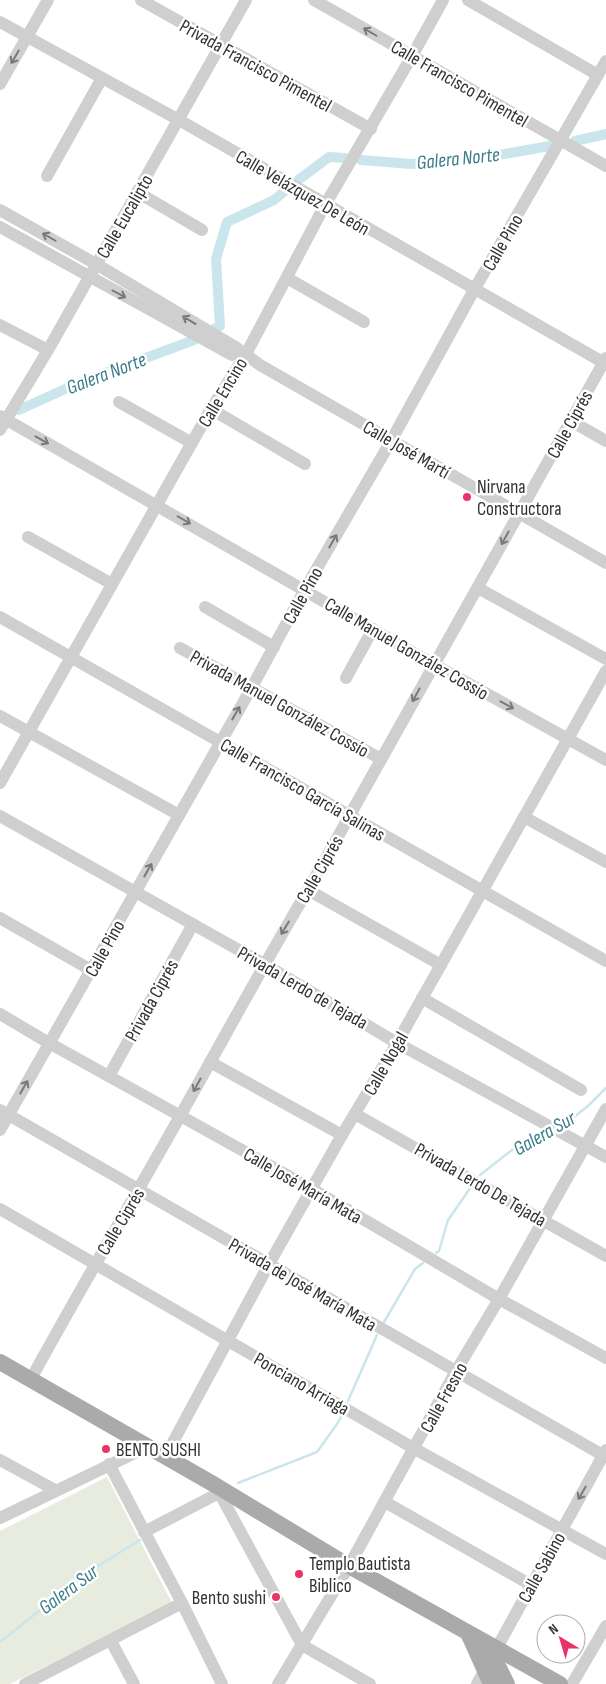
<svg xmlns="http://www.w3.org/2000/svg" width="606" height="1684" viewBox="0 0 606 1684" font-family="'Sofia Sans Condensed',sans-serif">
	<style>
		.green { fill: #e8ecde }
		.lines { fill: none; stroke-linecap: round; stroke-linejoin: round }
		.stream { stroke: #cae6ec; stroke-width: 2.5 }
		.canal { stroke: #cae6ec; stroke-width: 10 }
		.minor { stroke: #cfcfcf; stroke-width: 12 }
		.major { stroke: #aaa; stroke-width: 16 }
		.oneway { stroke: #797979 }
		.poi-dot { fill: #ea3467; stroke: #fff; stroke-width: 2 }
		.labels { text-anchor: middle; stroke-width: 5; stroke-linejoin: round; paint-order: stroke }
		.street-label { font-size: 19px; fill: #323232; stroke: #fff }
		.poi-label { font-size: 19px; fill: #323232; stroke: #fff; text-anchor: start }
		.water-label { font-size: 20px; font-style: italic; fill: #397c8a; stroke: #fff }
	</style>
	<rect width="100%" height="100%" fill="#fff"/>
	<path class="green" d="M107 1477 172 1603 10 1684H0V1531Z"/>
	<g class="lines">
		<g class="stream">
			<path d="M560 1128 588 1106 606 1088"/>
			<path d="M480 1175 517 1146 538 1141 553 1132"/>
			<path d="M436 1253 439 1251 448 1220 471 1187"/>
			<path d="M384 1322 415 1269 423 1263"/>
			<path d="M348 1401 377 1335"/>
			<path d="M238 1483 317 1452 337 1424 342 1415"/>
			<path d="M0 1642 85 1574 140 1540"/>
		</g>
		<g class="canal">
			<path d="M575 141 606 134"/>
			<path d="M361 160 411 164 493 156 555 145"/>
			<path d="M297 181 329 157 345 158"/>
			<path d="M214 329 220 326 216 259 227 222 274 200 285 191"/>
			<path d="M19 410 76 384 194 340"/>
		</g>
		<g class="minor">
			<path d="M141 0 371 129"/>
			<path d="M314 0 606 166"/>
			<path d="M468 0 598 75"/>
			<path d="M0 22 179 120 606 364"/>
			<path d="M0 84 48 0"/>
			<path d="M47 176 102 78"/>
			<path d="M137 192 202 230"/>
			<path d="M0 210 96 264 237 348 260 365 606 563"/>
			<path d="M0 227 232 355"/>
			<path d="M287 278 364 322"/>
			<path d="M0 325 48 350"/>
			<path d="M119 402 192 443"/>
			<path d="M211 409 305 464"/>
			<path d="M0 416 433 664 606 760"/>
			<path d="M571 421 606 441"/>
			<path d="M0 430 48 350 246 0"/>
			<path d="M28 537 112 584"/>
			<path d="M478 588 606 659"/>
			<path d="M205 607 274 647"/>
			<path d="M0 617 606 961"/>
			<path d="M180 648 381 759"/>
			<path d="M346 678 373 629"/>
			<path d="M0 716 179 815"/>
			<path d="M0 783 211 409 246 354 325 205 412 56 443 0"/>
			<path d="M0 816 264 964 397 1043 606 1157"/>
			<path d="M524 817 606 862"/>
			<path d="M308 890 441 965"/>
			<path d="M0 918 91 970"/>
			<path d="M422 998 581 1090"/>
			<path d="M0 1014 49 1043 312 1189 499 1299 606 1358"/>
			<path d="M210 1062 342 1135"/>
			<path d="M109 1076 193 924"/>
			<path d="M0 1110 606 1457"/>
			<path d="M355 1114 606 1256"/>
			<path d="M0 1130 252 687 305 589 391 441 474 290 606 61"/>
			<path d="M0 1209 415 1449 606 1554"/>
			<path d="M31 1379C79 1291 130 1205 179 1118 222 1042 263 965 308 890L606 358"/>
			<path d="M165 1457 269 1264 342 1135 397 1043 606 671"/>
			<path d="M0 1460 55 1490"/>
			<path d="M109 1464 182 1603 222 1684"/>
			<path d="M215 1485 302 1645 370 1684"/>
			<path d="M385 1502 531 1585"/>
			<path d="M0 1518 147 1447"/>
			<path d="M144 1532 219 1493"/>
			<path d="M111 1641 134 1684"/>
			<path d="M25 1684 182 1603"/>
			<path d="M278 1684 349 1566 456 1371 499 1299 606 1109"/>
			<path d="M477 1684 606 1450"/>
			<path d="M572 1684 606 1626"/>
		</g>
		<g class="major">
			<path d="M0 1362 215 1485 349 1566 560 1684"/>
			<path d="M468 1633 491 1684"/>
			<path d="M487 1644 507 1684"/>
		</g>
	</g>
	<defs><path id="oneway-shaft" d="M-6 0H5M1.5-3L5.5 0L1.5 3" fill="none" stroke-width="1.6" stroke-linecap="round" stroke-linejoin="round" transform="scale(1.25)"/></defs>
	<g class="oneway">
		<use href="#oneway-shaft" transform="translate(370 32) rotate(-150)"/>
		<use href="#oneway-shaft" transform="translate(15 57) rotate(120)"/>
		<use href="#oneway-shaft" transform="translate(49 237) rotate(-150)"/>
		<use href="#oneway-shaft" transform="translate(119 294) rotate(28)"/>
		<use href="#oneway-shaft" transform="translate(189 320) rotate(-149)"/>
		<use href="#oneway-shaft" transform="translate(42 440) rotate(29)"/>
		<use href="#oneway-shaft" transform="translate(184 520) rotate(30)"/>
		<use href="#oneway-shaft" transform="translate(505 538) rotate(119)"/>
		<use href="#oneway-shaft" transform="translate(333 541) rotate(-60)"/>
		<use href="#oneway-shaft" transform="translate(416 695) rotate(119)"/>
		<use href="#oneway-shaft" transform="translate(507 705) rotate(29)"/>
		<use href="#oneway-shaft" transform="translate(236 713) rotate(-60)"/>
		<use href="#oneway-shaft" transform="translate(148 870) rotate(-60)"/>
		<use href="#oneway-shaft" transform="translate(285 928) rotate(121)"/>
		<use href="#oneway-shaft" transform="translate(197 1085) rotate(119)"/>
		<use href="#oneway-shaft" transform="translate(24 1087) rotate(-60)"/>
		<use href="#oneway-shaft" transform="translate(582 1493) rotate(120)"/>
	</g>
	<g class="poi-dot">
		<circle cx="467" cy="497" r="5"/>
		<circle cx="106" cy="1449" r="5"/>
		<circle cx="299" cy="1574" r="5"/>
		<circle cx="276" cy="1597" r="5"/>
	</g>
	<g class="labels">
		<g class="street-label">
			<text transform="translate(256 65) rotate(29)" y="7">Privada Francisco Pimentel</text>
			<text transform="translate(460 83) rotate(30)" y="7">Calle Francisco Pimentel</text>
			<text transform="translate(303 192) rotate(30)" y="7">Calle Velázquez De León</text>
			<text transform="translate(124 216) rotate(-60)" y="7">Calle Eucalipto</text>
			<text transform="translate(502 242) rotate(-60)" y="7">Calle Pino</text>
			<text transform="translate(222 392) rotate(-59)" y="7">Calle Encino</text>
			<text transform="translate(569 424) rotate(-61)" y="7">Calle Ciprés</text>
			<text transform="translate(407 449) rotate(30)" y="7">Calle José Martí</text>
			<text transform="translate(302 595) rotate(-61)" y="7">Calle Pino</text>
			<text transform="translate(407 648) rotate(30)" y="7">Calle Manuel González Cossío</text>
			<text transform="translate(280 703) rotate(29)" y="7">Privada Manuel González Cossío</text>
			<text transform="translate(303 789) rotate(30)" y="7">Calle Francisco García Salinas</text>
			<text transform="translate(319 869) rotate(-60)" y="7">Calle Ciprés</text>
			<text transform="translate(104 948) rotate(-61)" y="7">Calle Pino</text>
			<text transform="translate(303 987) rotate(30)" y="7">Privada Lerdo de Tejada</text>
			<text transform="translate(151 1000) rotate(-61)" y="7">Privada Ciprés</text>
			<text transform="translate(385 1063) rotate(-60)" y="7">Calle Nogal</text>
			<text transform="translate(481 1184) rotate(30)" y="7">Privada Lerdo De Tejada</text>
			<text transform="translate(303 1185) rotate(30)" y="7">Calle José María Mata</text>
			<text transform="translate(120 1221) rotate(-59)" y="7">Calle Ciprés</text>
			<text transform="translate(303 1284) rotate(30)" y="7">Privada de José María Mata</text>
			<text transform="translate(302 1383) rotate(30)" y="7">Ponciano Arriaga</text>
			<text transform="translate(443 1397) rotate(-61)" y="7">Calle Fresno</text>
			<text transform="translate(541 1567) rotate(-61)" y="7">Calle Sabino</text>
		</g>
		<g class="poi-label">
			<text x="477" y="493">Nirvana<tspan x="477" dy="22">Constructora</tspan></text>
			<text x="116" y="1456">BENTO SUSHI</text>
			<text x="309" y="1570">Templo Bautista<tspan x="309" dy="22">Biblico</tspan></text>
			<text x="266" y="1604" text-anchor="end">Bento sushi</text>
		</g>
		<g class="water-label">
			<text transform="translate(458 158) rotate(-6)" y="7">Galera Norte</text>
			<text transform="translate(106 373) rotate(-21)" y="7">Galera Norte</text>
			<text transform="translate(544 1133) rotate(-30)" y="7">Galera Sur</text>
			<text transform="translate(68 1589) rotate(-37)" y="7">Galera Sur</text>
		</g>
	</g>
	<g transform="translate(561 1639) rotate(322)"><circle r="24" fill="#ffffff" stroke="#adadad"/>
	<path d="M0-4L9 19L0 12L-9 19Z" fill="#ea3467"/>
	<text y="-8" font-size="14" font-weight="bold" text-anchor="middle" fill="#323232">N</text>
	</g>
</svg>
